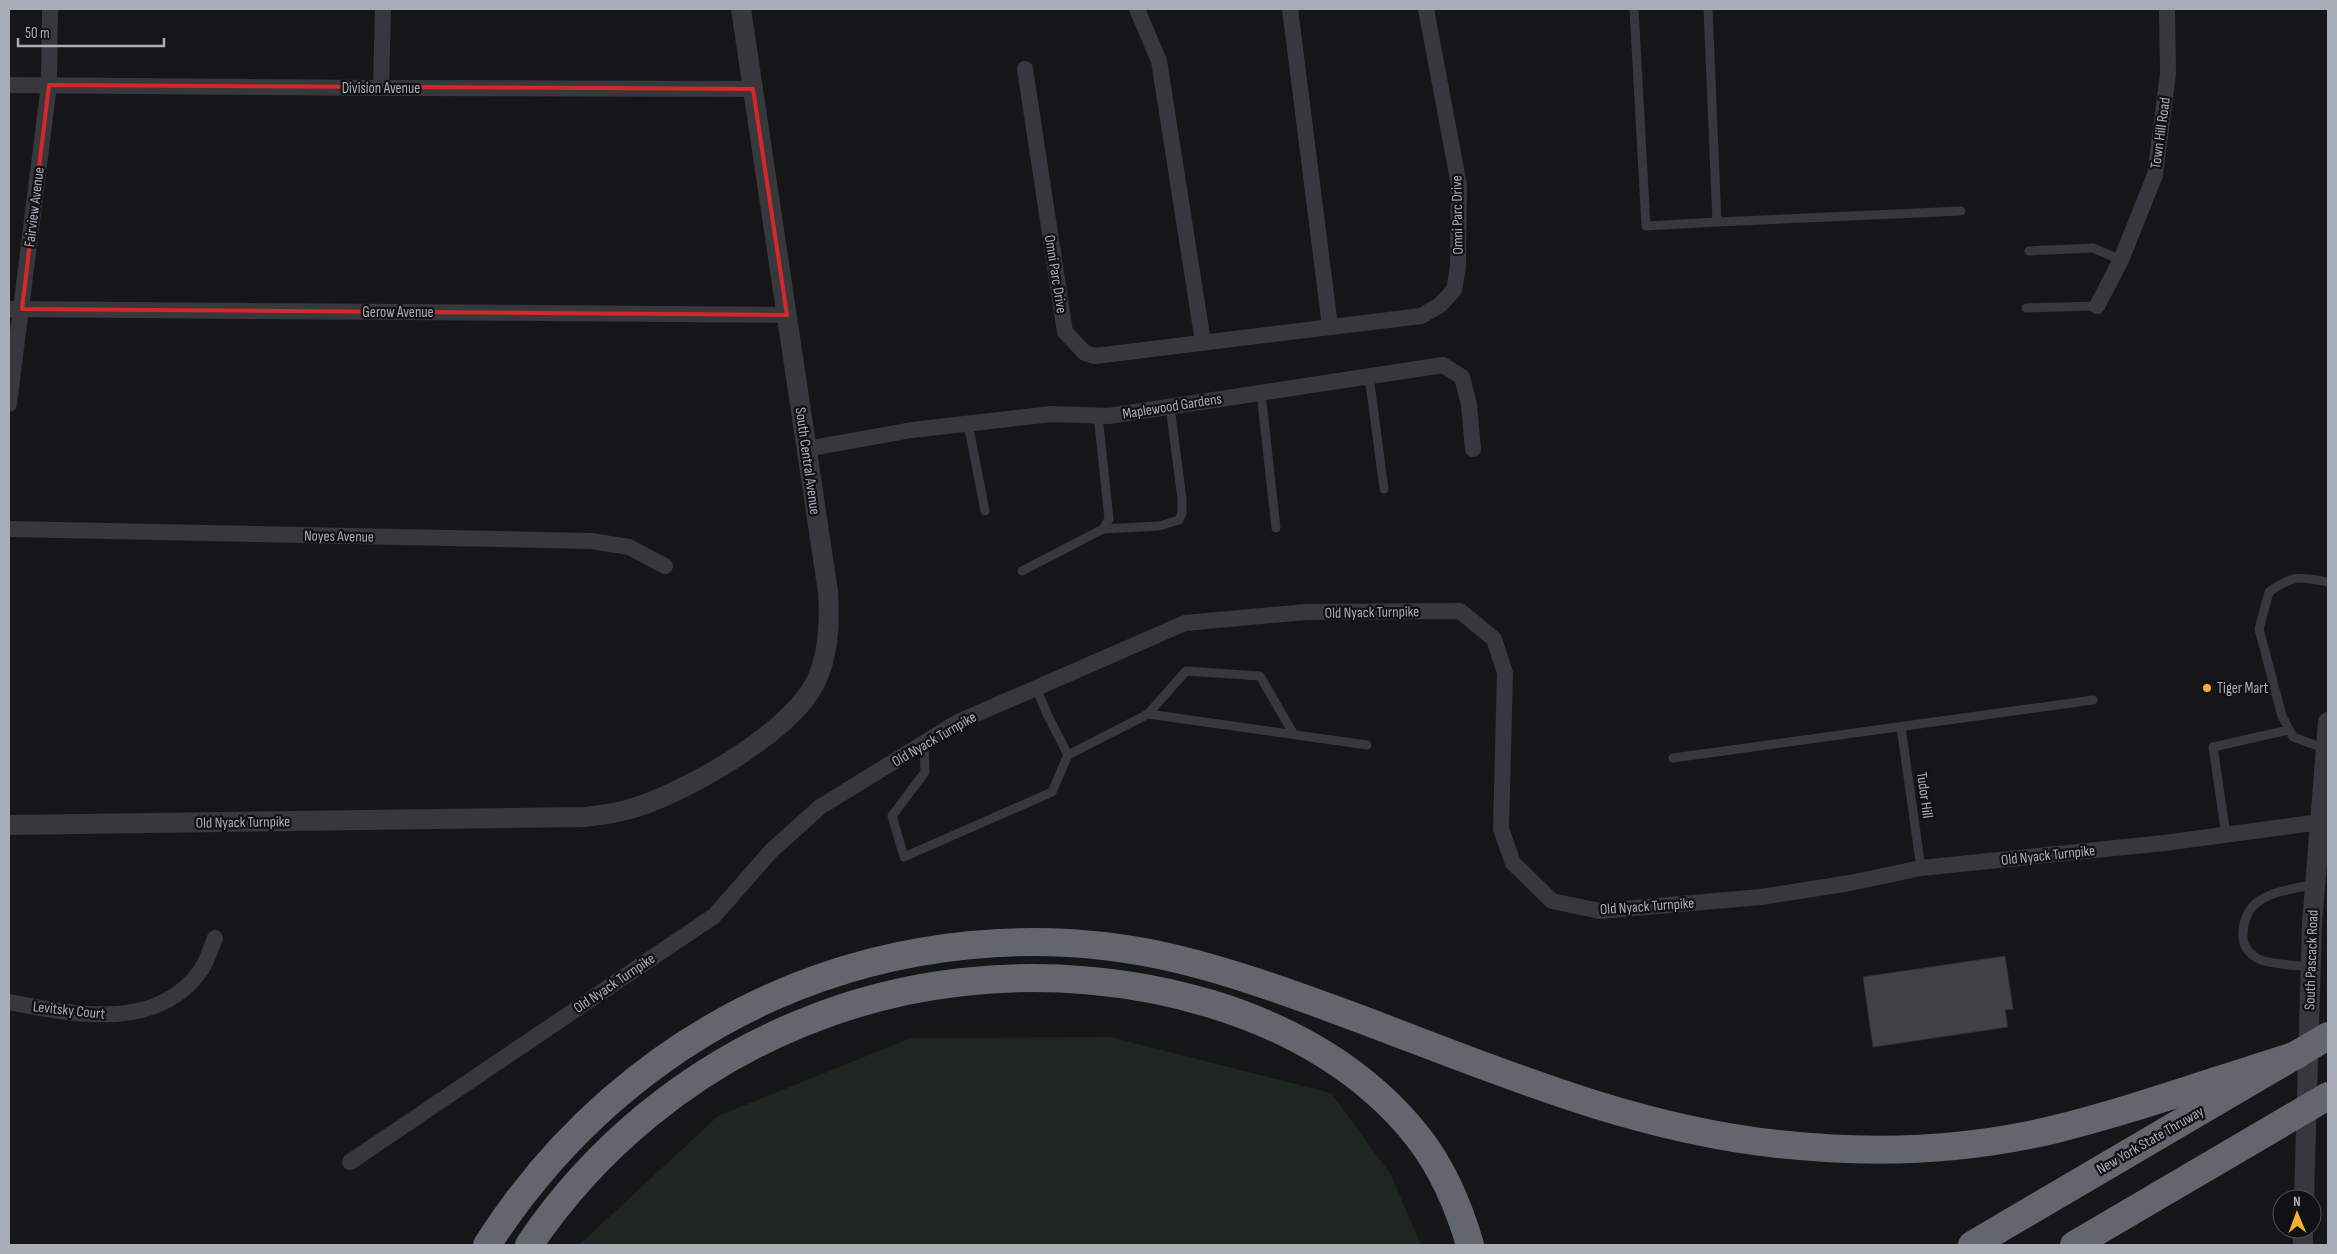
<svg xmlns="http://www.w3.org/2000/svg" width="2337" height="1254" viewBox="0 0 2337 1254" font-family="'Sofia Sans Condensed',sans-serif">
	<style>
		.green { fill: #1e261f }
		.building { fill: #404145; stroke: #303034 }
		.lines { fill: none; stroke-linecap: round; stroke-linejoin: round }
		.service { stroke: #37383d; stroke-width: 9 }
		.minor { stroke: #37383d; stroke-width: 16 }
		.tertiary { stroke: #37383d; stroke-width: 20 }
		.motorway { stroke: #63666e; stroke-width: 28 }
		.marked { fill: none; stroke: #d62828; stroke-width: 4; stroke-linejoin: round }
		.poi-dot { fill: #f2b134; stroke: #111113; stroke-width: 2 }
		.labels { text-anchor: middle; stroke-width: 4.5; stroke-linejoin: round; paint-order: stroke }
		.street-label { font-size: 15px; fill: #a8adb8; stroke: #111113 }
		.poi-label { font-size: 15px; fill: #a8adb8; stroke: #111113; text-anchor: start }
	</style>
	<rect width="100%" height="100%" fill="#161618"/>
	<path class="green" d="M1110 1037 1331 1093 1391 1175 1421 1245H579L718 1116 911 1038Z"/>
	<path class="building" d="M2005 956 2013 1009 2005 1010 2008 1027 1873 1047 1863 977Z"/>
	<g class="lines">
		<g class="service">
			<path d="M1634 9 1646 226 1717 222 1708 9"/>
			<path d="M1717 222 1961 211"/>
			<path d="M2029 251 2093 248 2121 260"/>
			<path d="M2026 308 2097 306"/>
			<path d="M1369 376 1384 489"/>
			<path d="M1261 393 1276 528"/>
			<path d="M968 423 985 511"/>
			<path d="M1103 529 1159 526 1179 520 1182 513V499L1170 407"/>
			<path d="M1022 571 1103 529 1109 519 1098 415"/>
			<path d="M1036 687 1047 714 1068 755 1148 714 1367 745"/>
			<path d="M1148 714 1186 671 1260 676 1293 733"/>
			<path d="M1901 727 1921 868"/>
			<path d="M924 745 925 772 892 816 904 857 1052 792 1068 755"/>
			<path d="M2326 749 2293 737 2282 716 2259 629 2269 592C2295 574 2298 577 2328 582"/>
			<path d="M1673 758 2093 700"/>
			<path d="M2226 835 2213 747 2289 730"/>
			<path d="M2310 967C2295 965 2275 965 2261 960 2251 956 2243 947 2243 937 2242 893 2281 892 2315 884"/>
		</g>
		<g class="minor">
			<path d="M1137 9 1159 61 1203 342"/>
			<path d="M1290 9 1330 326"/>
			<path d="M1025 69 1065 332 1085 353 1095 356 1421 316 1440 305 1454 290 1458 267 1459 185 1426 9"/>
			<path d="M9 85 381 88 753 89"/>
			<path d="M381 88 383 9"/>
			<path d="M2097 306 2121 260 2155 175 2168 74 2167 9"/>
			<path d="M9 309 787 315"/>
			<path d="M9 404 49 85 50 9"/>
			<path d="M806 449 912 430 1052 414 1109 416 1443 365 1462 377 1469 405 1473 449"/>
			<path d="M9 529 591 541 629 547 665 566"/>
			<path d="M9 1002C72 1014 157 1033 201 970 207 961 211 948 215 938"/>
			<path d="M350 1162 714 916 772 850 820 807 958 722 1185 623 1306 612 1460 611 1494 639 1505 673 1501 829 1513 863 1552 901 1600 911 1761 897 1850 883 1921 868 2164 843 2320 822"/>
		</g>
		<g class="tertiary">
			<path d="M9 825 585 817C599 815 613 814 626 810 679 797 788 734 814 685 829 657 830 623 828 592L741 9"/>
			<path d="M2304 1199 2312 924 2328 722"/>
			<path d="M2303 1245V1229"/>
		</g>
		<g class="motorway">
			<path d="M487 1245C556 1137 654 1050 772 997 898 941 1043 927 1177 959 1231 972 1284 991 1336 1010 1480 1063 1624 1128 1778 1144 1868 1154 1963 1151 2052 1130 2134 1110 2216 1080 2297 1055"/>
			<path d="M529 1245C595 1147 691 1068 802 1023 853 1002 908 988 963 982 1121 964 1316 1007 1418 1137 1443 1169 1459 1207 1470 1245"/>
			<path d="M1972 1245 2328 1036"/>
			<path d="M2074 1245 2328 1096"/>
		</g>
	</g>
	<path class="marked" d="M49 85 753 89 787 315 22 309Z"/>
	<circle class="poi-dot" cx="2207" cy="688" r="5"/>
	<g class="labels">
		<g class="street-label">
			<text x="381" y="93">Division Avenue</text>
			<text transform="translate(2160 133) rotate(-82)" y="5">Town Hill Road</text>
			<text transform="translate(34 207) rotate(-83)" y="5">Fairview Avenue</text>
			<text transform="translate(1457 215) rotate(-91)" y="5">Omni Parc Drive</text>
			<text transform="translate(1056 274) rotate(81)" y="5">Omni Parc Drive</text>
			<text x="398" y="317">Gerow Avenue</text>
			<text transform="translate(1172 406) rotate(-9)" y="5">Maplewood Gardens</text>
			<text transform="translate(808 461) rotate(82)" y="5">South Central Avenue</text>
			<text transform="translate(339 536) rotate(1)" y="5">Noyes Avenue</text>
			<text transform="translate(1372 612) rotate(-1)" y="5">Old Nyack Turnpike</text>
			<text transform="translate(934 739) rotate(-30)" y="5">Old Nyack Turnpike</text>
			<text transform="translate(1925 795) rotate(82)" y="5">Tudor Hill</text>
			<text transform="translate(243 822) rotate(-1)" y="5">Old Nyack Turnpike</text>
			<text transform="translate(2048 855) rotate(-6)" y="5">Old Nyack Turnpike</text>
			<text transform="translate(1647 906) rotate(-4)" y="5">Old Nyack Turnpike</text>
			<text transform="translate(2311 960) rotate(-88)" y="5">South Pascack Road</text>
			<text transform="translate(614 983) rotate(-34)" y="5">Old Nyack Turnpike</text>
			<text transform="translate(69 1010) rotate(6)" y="5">Levitsky Court</text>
			<text transform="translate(2150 1140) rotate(-30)" y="5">New York State Thruway</text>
		</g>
		<g class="poi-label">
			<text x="2217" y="693">Tiger Mart</text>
		</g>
	</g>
	<rect width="2337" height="1254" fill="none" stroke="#a8adb8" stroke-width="20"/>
	<g transform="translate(2297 1214) rotate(359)"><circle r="24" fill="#111113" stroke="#4d4f55"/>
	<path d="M0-4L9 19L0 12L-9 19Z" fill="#f2b134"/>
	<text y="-8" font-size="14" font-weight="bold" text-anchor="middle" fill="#a8adb8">N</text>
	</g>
	<path d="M18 38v8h146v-8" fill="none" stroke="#a8adb8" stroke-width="2.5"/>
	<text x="25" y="38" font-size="15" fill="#a8adb8" stroke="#111113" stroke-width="4" paint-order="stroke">50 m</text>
</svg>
